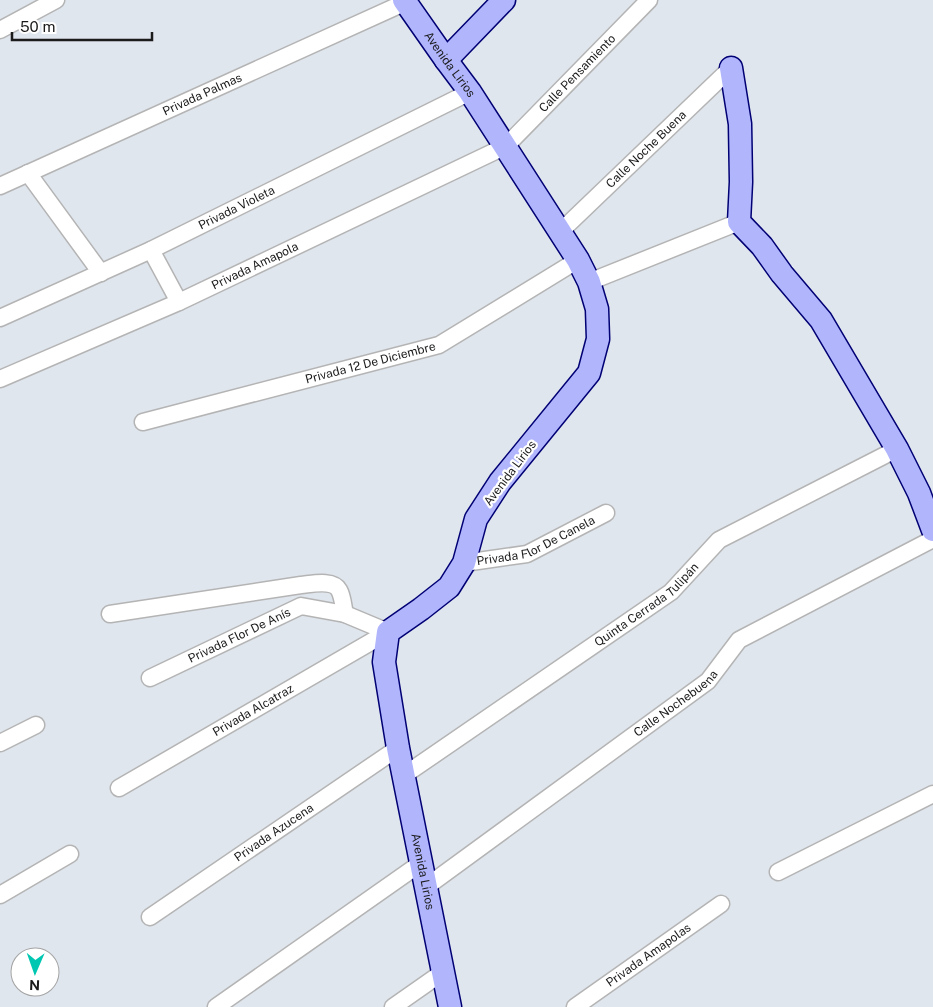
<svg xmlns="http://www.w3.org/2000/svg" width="933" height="1007" viewBox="0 0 933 1007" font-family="'Public Sans',sans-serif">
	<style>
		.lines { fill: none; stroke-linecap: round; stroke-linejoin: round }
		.street-casing { stroke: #b4b4b4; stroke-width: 19 }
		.secondary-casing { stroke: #010174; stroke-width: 25 }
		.street { stroke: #fff; stroke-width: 16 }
		.secondary { stroke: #b0b5fc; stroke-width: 22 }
		.labels { text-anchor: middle; stroke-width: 4.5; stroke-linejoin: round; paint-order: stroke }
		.street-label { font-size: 12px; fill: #1b1b1b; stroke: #fff }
	</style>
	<rect width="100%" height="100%" fill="#e0e6ee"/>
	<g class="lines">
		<g class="street-casing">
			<g id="street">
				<path d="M0 30 56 0"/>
				<path d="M28 173 101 273"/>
				<path id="s1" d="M0 186 406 2"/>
				<path id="s2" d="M561 231 731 68"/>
				<path d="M151 250 179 302"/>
				<path d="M589 282 739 222"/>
				<path id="s3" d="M0 318 151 250 470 92"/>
				<path id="s4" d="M0 379 179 302 506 146 649 0"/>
				<path id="s5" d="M143 422 439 345 578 260"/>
				<path id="s6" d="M464 563 527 554 606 513"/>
				<path d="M110 614 301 585C312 584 333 579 339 590 343 597 343 606 345 614"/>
				<path id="s7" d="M150 678 301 606 345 614 388 632"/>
				<path d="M0 743 36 725"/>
				<path id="s8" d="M403 776 671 592 719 540 897 449"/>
				<path id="s9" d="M119 788 388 632"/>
				<path d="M778 872 933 794"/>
				<path id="s10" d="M426 887 708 681 739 640 933 539"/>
				<path d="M0 895 70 854"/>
				<path id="s11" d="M150 917 398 748"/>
				<path d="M216 1007 421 863"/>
				<path d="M393 1007 443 972"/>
				<path id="s12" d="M575 1007 721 904"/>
			</g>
		</g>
		<g class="secondary-casing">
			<g id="secondary">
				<path id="s13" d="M404 0 446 60 470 92 578 260 589 282 597 309 598 339 589 373 500 482 476 519 464 563 449 587 421 609 388 632 384 662 398 748 450 1007"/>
				<path d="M446 60 504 0"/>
				<path d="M731 68 740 124 741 182 739 222 762 246 782 274 821 320 897 449 919 493 933 530"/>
			</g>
		</g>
		<use href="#street" class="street"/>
		<use href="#secondary" class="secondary"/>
	</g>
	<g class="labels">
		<g class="street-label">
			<text dy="4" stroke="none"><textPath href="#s13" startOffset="79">Avenida Lirios</textPath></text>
			<text dy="4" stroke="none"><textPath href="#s4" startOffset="659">Calle Pensamiento</textPath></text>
			<text dy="4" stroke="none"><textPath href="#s1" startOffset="222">Privada Palmas</textPath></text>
			<text dy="4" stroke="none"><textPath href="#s2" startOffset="118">Calle Noche Buena</textPath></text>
			<text dy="4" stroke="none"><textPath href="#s3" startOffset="261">Privada Violeta</textPath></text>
			<text dy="4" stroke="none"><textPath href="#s4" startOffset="279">Privada Amapola</textPath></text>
			<text dy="4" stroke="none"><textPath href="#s5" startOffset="235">Privada 12 De Diciembre</textPath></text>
			<text transform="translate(510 473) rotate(-53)" y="4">Avenida Lirios</text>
			<text dy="4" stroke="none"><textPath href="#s6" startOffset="76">Privada Flor De Canela</textPath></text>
			<text dy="4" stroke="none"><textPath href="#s8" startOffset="298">Quinta Cerrada Tulipán</textPath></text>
			<text dy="4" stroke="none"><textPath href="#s7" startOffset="99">Privada Flor De Anís</textPath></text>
			<text dy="4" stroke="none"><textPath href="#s10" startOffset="310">Calle Nochebuena</textPath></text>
			<text dy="4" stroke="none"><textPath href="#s9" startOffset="155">Privada Alcatraz</textPath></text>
			<text dy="4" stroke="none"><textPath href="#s11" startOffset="150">Privada Azucena</textPath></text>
			<text dy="4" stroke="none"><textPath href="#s13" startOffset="1009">Avenida Lirios</textPath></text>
			<text dy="4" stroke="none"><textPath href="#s12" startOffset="90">Privada Amapolas</textPath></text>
		</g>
	</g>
	<g transform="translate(35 972) rotate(182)"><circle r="24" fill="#ffffff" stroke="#a4a4a4"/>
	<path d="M0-4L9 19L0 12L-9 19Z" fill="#00c7b1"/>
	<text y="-8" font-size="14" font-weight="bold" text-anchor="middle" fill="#1b1b1b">N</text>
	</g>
	<path d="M12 32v8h140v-8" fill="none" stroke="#1b1b1b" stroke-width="2.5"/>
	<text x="20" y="32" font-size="15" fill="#1b1b1b" stroke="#ffffff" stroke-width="4" paint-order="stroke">50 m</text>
</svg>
